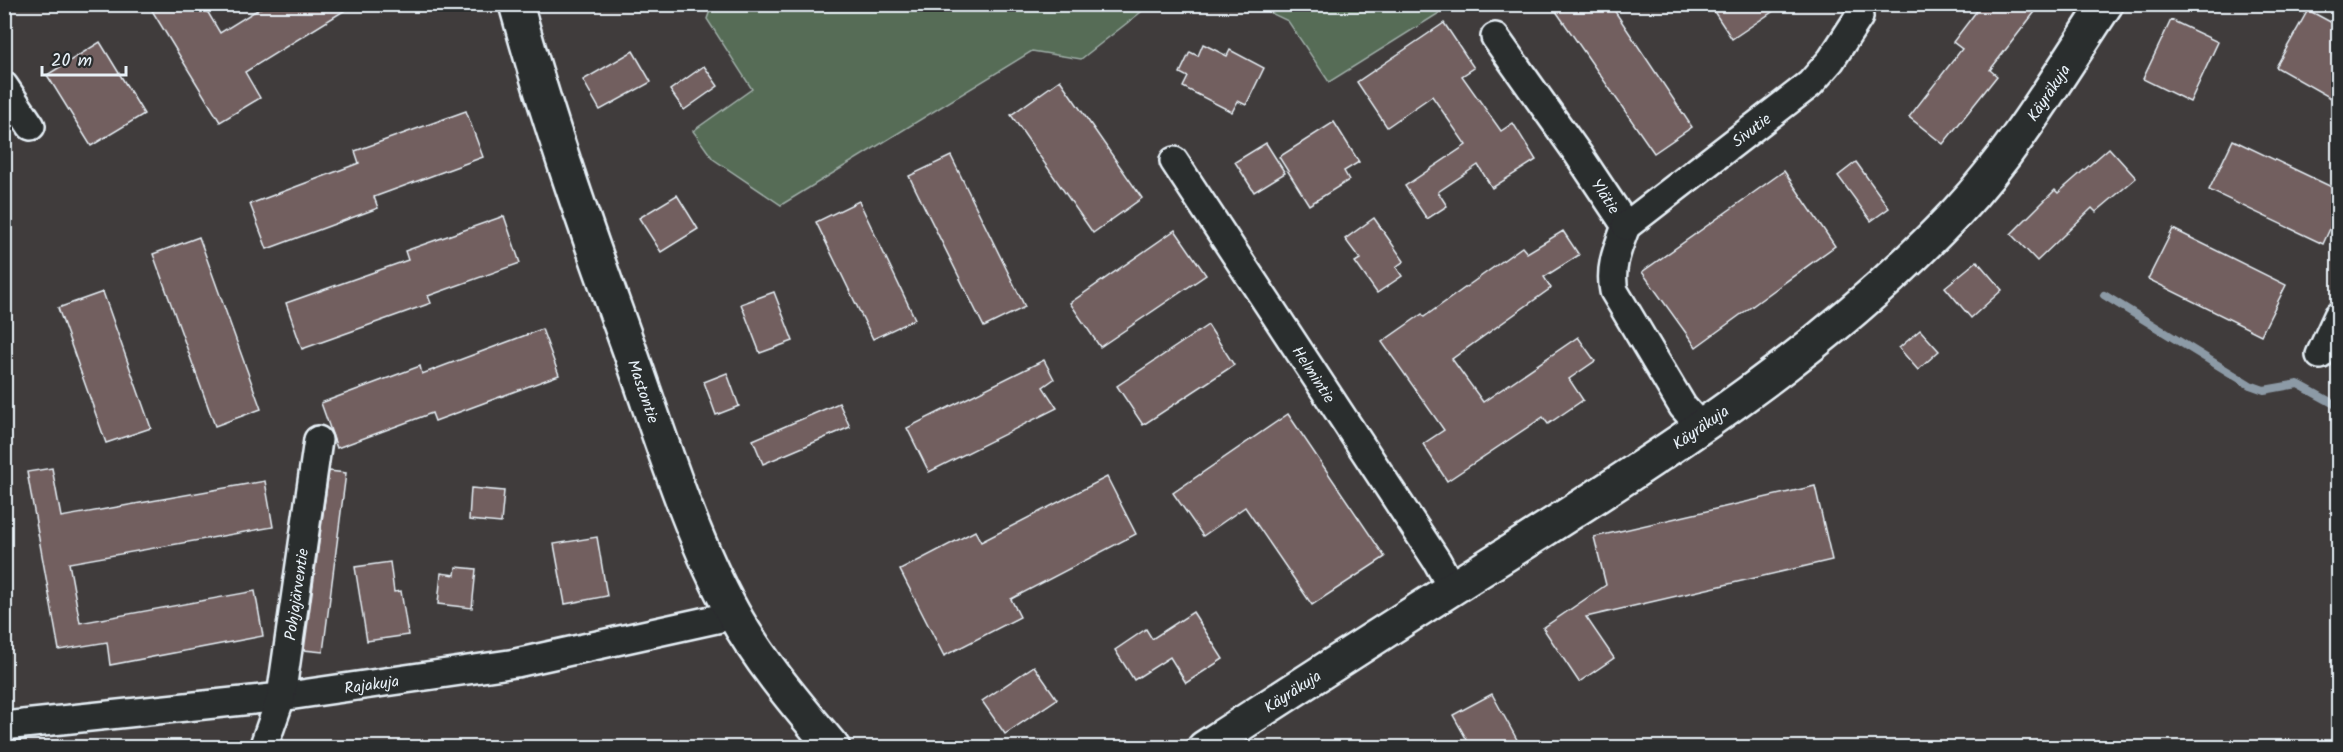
<svg xmlns="http://www.w3.org/2000/svg" width="2343" height="752" viewBox="0 0 2343 752" font-family="Kalam,sans-serif">
	<style>
		.green { fill: #566c57; stroke: #9faea8; stroke-width: 1.5 }
		.lines { fill: none; stroke-linecap: round; stroke-linejoin: round }
		.stream { stroke: #8c9aa6; stroke-width: 8 }
		.building { fill: #725f5e; stroke: #e8f1f8; stroke-width: 1.5 }
		.minor-casing { stroke: #e8f1f8; stroke-width: 32 }
		.tertiary-casing { stroke: #e8f1f8; stroke-width: 38 }
		.minor { stroke: #2a2d2e; stroke-width: 27 }
		.tertiary { stroke: #2a2d2e; stroke-width: 33 }
		.labels { text-anchor: middle; stroke-width: 4.5; stroke-linejoin: round; paint-order: stroke }
		.street-label { font-size: 16px; fill: #e8f1f8; stroke: #2a2d2e }
	</style>
	<rect width="100%" height="100%" fill="#403c3c"/>
	<filter id="ink" filterUnits="userSpaceOnUse"><feTurbulence type="fractalNoise" baseFrequency=".0167" numOctaves="2"/><feDisplacementMap in="SourceGraphic" scale="12" xChannelSelector="R" yChannelSelector="G"/><feConvolveMatrix kernelMatrix="1 2 1 2 8 2 1 2 1" color-interpolation-filters="sRGB"/></filter>
	<g filter="url(#ink)">
		<g class="green">
			<path d="M712 5 713 4 1150 5 1081 59 1032 51 781 205 713 159 693 131 752 89 707 19Z"/>
			<path d="M1254 5H1452L1329 82 1288 21Z"/>
		</g>
		<g class="lines">
			<path class="stream" d="M2104 295 2250 385 2264 390 2298 384 2338 406"/>
		</g>
		<g class="building">
			<path d="M148 4H203L220 33 267 4H355L245 72 260 98 220 122Z"/>
			<path d="M1551 4H1610L1692 127 1654 153Z"/>
			<path d="M1709 4H1784L1732 39Z"/>
			<path d="M1982 4H2041L1990 70 1997 76 1943 144 1909 117 1962 49 1953 42Z"/>
			<path d="M2308 10 2338 26V102L2276 67Z"/>
			<path d="M2171 20 2218 42 2190 102 2143 79Z"/>
			<path d="M1444 23 1474 68 1462 76 1501 131 1513 123 1536 160 1492 188 1478 165 1438 192 1447 206 1427 219 1405 186 1466 145 1432 96 1387 127 1357 82Z"/>
			<path d="M100 42 144 114 91 146 47 75Z"/>
			<path d="M1203 44 1227 56 1230 50 1264 68 1246 105 1238 101 1232 112 1183 87 1188 77 1180 73 1190 52 1198 56Z"/>
			<path d="M633 51 651 82 600 110 583 80Z"/>
			<path d="M704 66 718 86 684 110 670 90Z"/>
			<path d="M1060 80 1142 198 1093 233 1011 115Z"/>
			<path d="M466 111 483 157 374 197 378 208 267 249 250 204 359 163 355 151Z"/>
			<path d="M1334 122 1359 162 1344 171 1349 180 1309 205 1279 157Z"/>
			<path d="M2233 140 2338 190V211L2323 244 2209 190Z"/>
			<path d="M1266 143 1285 173 1254 192 1235 162Z"/>
			<path d="M2109 148 2136 178 2096 212 2092 208 2037 261 2011 234 2055 190 2058 193Z"/>
			<path d="M951 156 1025 307 984 327 909 176Z"/>
			<path d="M1856 162 1889 208 1871 221 1838 176Z"/>
			<path d="M1784 171 1835 246 1696 347 1642 272Z"/>
			<path d="M677 195 698 229 661 252 639 218Z"/>
			<path d="M859 201 915 319 873 339 816 222Z"/>
			<path d="M504 216 520 263 428 296 431 303 302 349 286 303 408 260 405 251Z"/>
			<path d="M1374 218 1404 261 1396 267 1402 276 1377 293 1355 262 1360 259 1345 239Z"/>
			<path d="M2173 229 2286 285 2261 335 2148 279Z"/>
			<path d="M1175 230 1206 275 1100 347 1070 303Z"/>
			<path d="M1563 231 1579 255 1544 277 1551 288 1452 359 1483 402 1578 337 1595 361 1569 379 1583 400 1548 424 1543 417 1447 481 1423 444 1444 430 1382 342 1422 314 1424 317 1522 247 1527 253Z"/>
			<path d="M199 237 261 409 215 426 153 254Z"/>
			<path d="M1977 261 2002 290 1971 318 1945 287Z"/>
			<path d="M103 292 151 428 106 443 58 308Z"/>
			<path d="M774 292 793 341 760 353 741 304Z"/>
			<path d="M1208 325 1234 365 1143 425 1117 386Z"/>
			<path d="M542 329 559 375 435 421 432 413 337 448 321 403 420 366 422 374Z"/>
			<path d="M1920 330 1939 351 1918 370 1899 348Z"/>
			<path d="M1044 360 1054 379 1043 387 1057 408 929 472 907 428Z"/>
			<path d="M727 373 739 406 716 415 704 382Z"/>
			<path d="M839 403 850 427 763 464 753 440Z"/>
			<path d="M1288 414 1385 557 1312 605 1245 507 1203 536 1173 493Z"/>
			<path d="M52 468 61 517 265 481 273 527 69 563 80 623 255 591 263 636 110 665 107 642 59 650 27 472Z"/>
			<path d="M329 471 346 473 323 652 304 650Z"/>
			<path d="M1107 477 1136 534 1011 599 1020 617 944 656 900 570 975 531 981 542Z"/>
			<path d="M1815 486 1832 560 1586 617 1614 658 1579 682 1543 628 1606 585 1594 537Z"/>
			<path d="M471 488 504 491 501 523 469 520Z"/>
			<path d="M597 537 607 596 565 604 554 544Z"/>
			<path d="M390 562 394 592 401 591 408 635 367 641 355 567Z"/>
			<path d="M456 567 476 569 472 608 438 604 441 573 455 575Z"/>
			<path d="M1193 612 1223 659 1186 683 1170 657 1134 680 1115 650 1146 629 1152 639Z"/>
			<path d="M1034 666 1057 699 1005 734 982 701Z"/>
			<path d="M1492 694 1521 747H1471L1453 715Z"/>
		</g>
		<g class="lines">
			<g class="minor-casing">
				<g id="minor">
					<path id="s1" d="M1495 37 1578 154 1626 226C1618 248 1609 267 1614 291L1683 407 1701 427"/>
					<path d="M4 86 31 126"/>
					<path id="s2" d="M1174 161 1437 561 1452 588"/>
					<path id="s3" d="M1626 226 1810 84 1831 60 1859 17"/>
					<path d="M2320 355 2338 316"/>
					<path id="s4" d="M4 726 281 697 516 663 734 615"/>
					<path id="s5" d="M263 748 281 697 318 440"/>
				</g>
			</g>
			<g class="tertiary-casing">
				<g id="tertiary">
					<path id="s6" d="M516 4C547 118 586 229 626 340 658 428 688 532 733 613 760 662 797 705 833 748"/>
					<path id="s7" d="M1204 748C1309 680 1414 612 1519 546 1676 446 1829 348 1957 212 2015 150 2059 75 2106 4"/>
				</g>
			</g>
			<use href="#minor" class="minor"/>
			<use href="#tertiary" class="tertiary"/>
		</g>
	</g>
	<g class="labels">
		<g class="street-label">
			<text dy="6" stroke="none"><textPath href="#s7" startOffset="1077">Käyräkuja</textPath></text>
			<text dy="6" stroke="none"><textPath href="#s3" startOffset="158">Sivutie</textPath></text>
			<text dy="6" stroke="none"><textPath href="#s1" startOffset="194">Ylätie</textPath></text>
			<text dy="6" stroke="none"><textPath href="#s2" startOffset="255">Helmintie</textPath></text>
			<text dy="6" stroke="none"><textPath href="#s6" startOffset="408">Mastontie</textPath></text>
			<text dy="6" stroke="none"><textPath href="#s7" startOffset="591">Käyräkuja</textPath></text>
			<text dy="6" stroke="none"><textPath href="#s5" startOffset="158">Pohjajärventie</textPath></text>
			<text dy="6" stroke="none"><textPath href="#s4" startOffset="370">Rajakuja</textPath></text>
			<text dy="6" stroke="none"><textPath href="#s7" startOffset="105">Käyräkuja</textPath></text>
		</g>
	</g>
	<rect width="2343" height="752" fill="none" stroke="#2a2d2e" stroke-width="24"/>
	<rect x="12" y="12" width="2319" height="728" fill="none" stroke="#e8f1f8" stroke-width="2" filter="url(#ink)"/>
	<path d="M42 66v9h84v-9" fill="none" stroke="#e8f1f8" stroke-width="3"/>
	<text x="51" y="66" font-size="18" fill="#e8f1f8" stroke="#2a2d2e" stroke-width="4.5" paint-order="stroke">20 m</text>
</svg>
